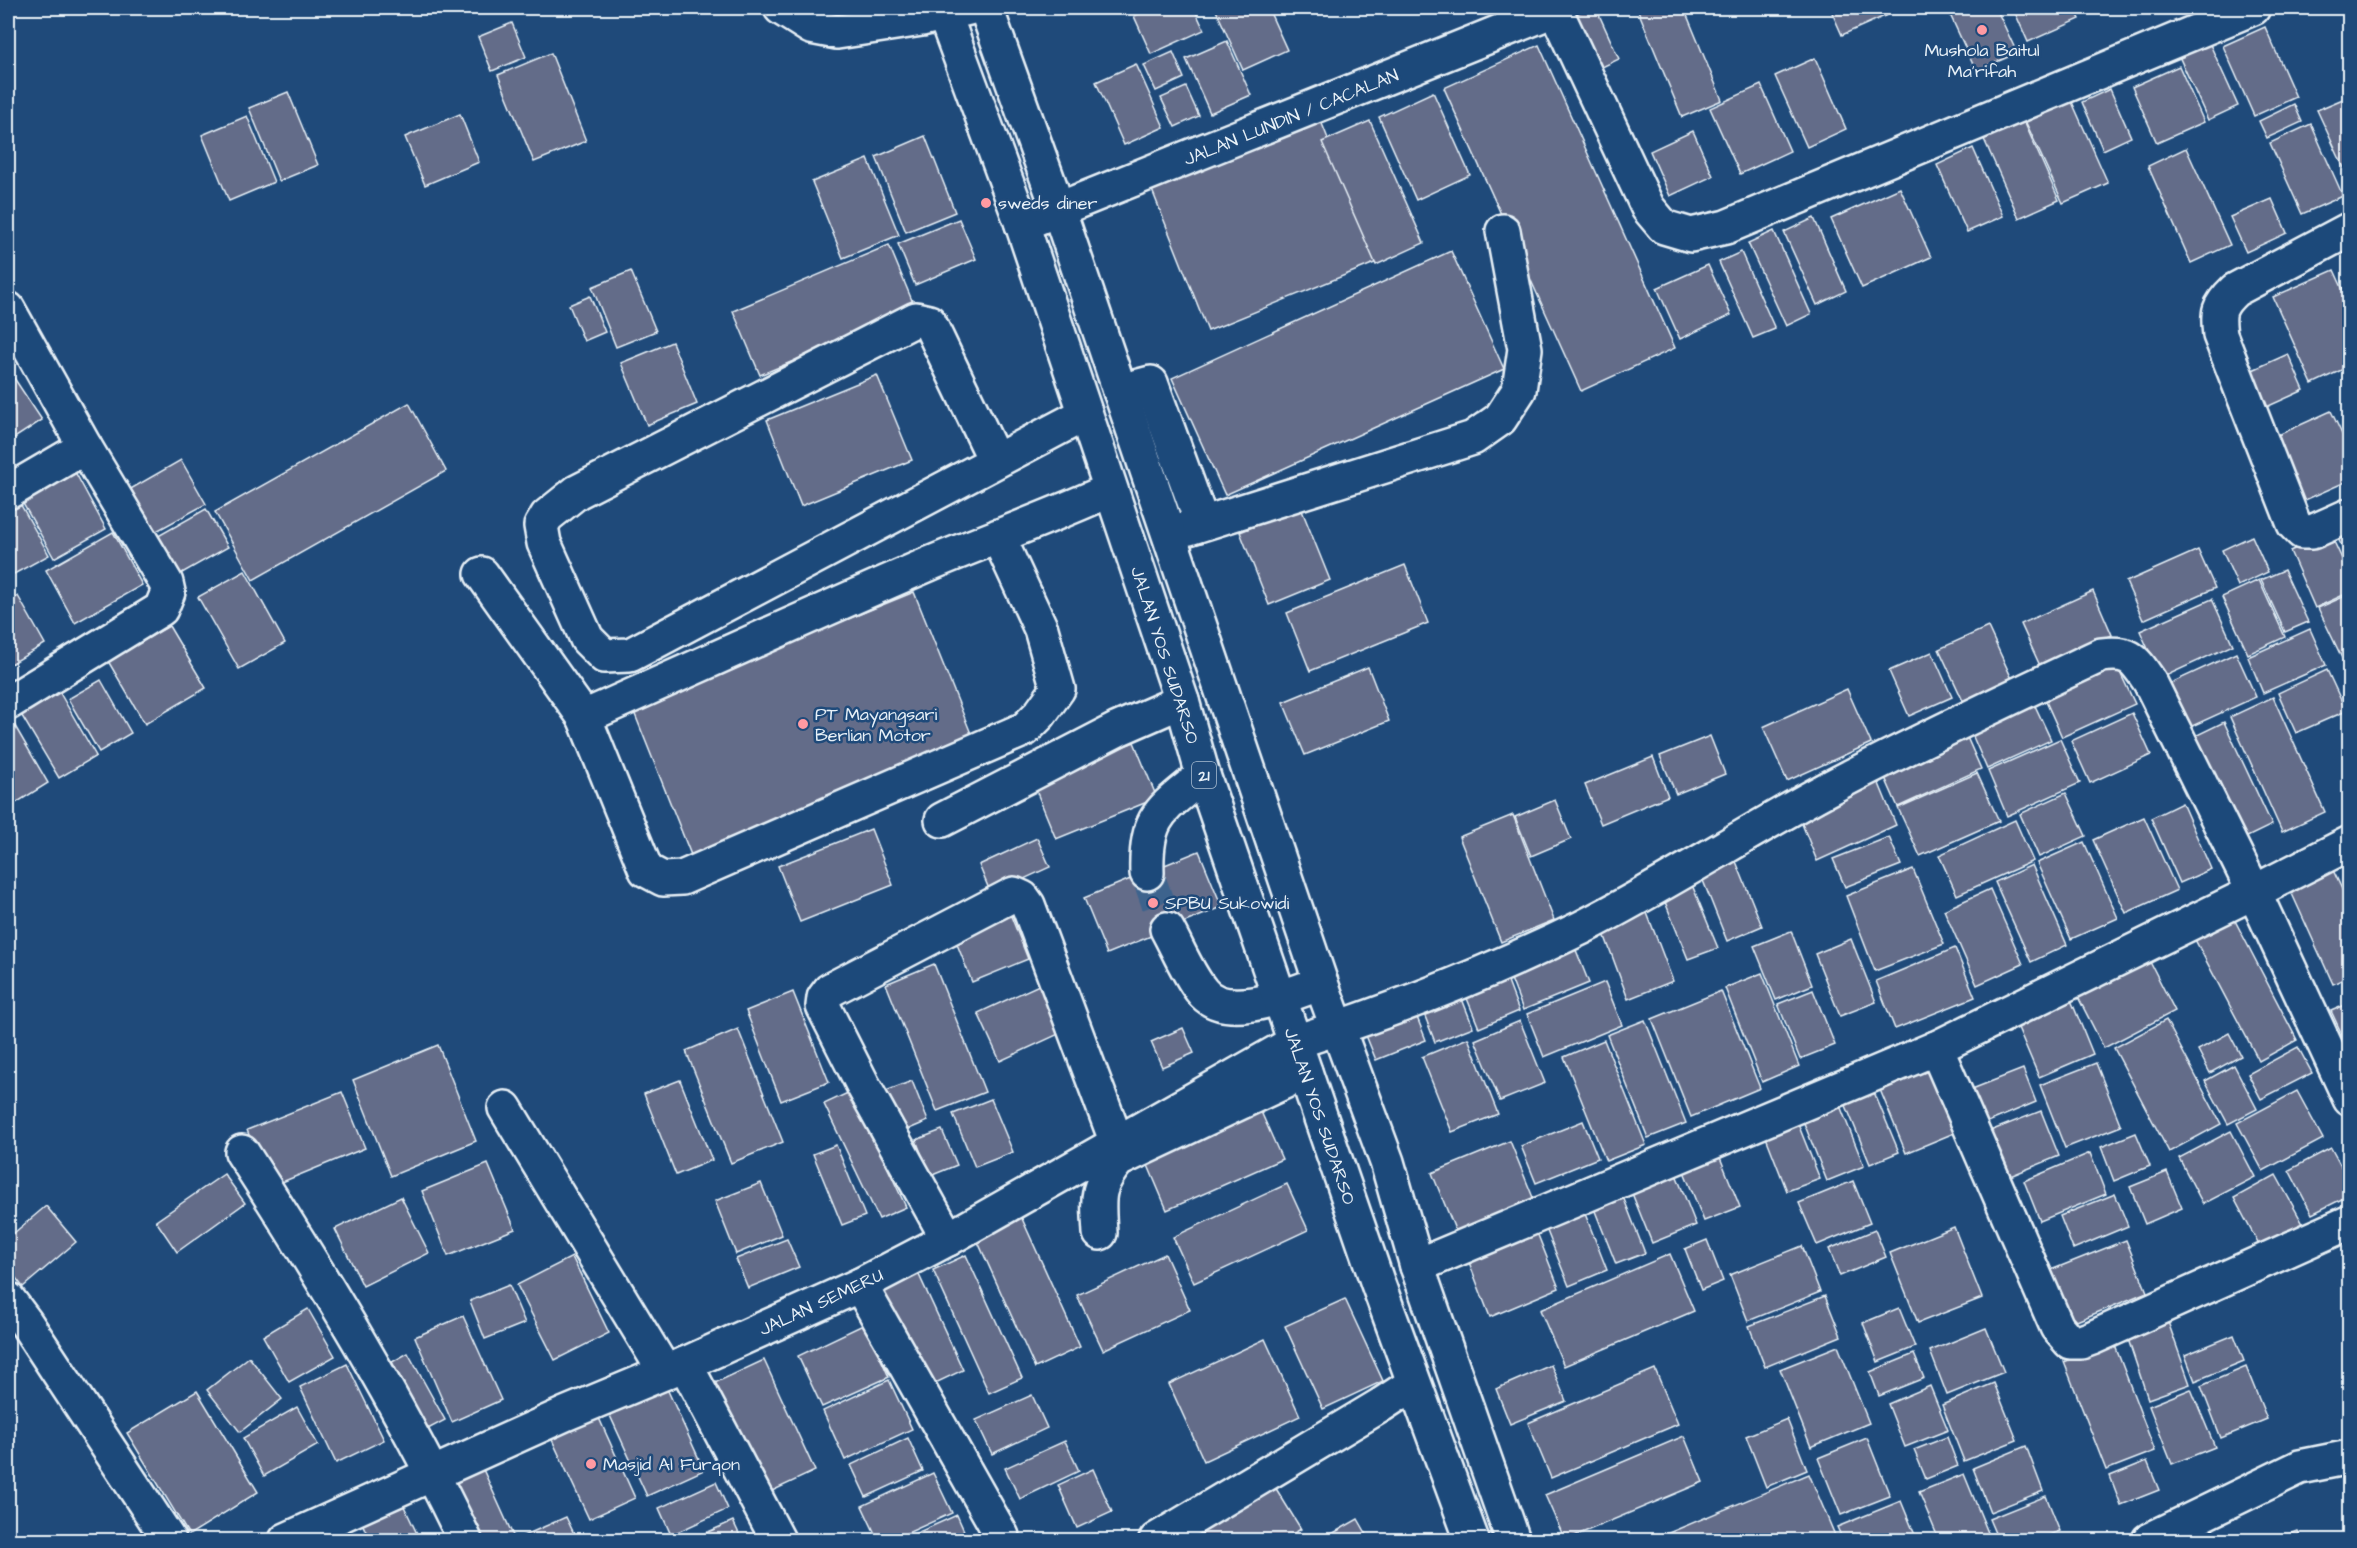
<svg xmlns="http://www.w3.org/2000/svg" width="2357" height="1548" viewBox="0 0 2357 1548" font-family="'Architects Daughter',sans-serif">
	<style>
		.building { fill: #646c89; stroke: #e8f1f8; stroke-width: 1.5 }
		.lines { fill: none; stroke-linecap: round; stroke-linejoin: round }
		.minor-tunnel { stroke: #3d638d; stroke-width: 33; stroke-dasharray: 33 16; stroke-linecap: butt }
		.minor-casing { stroke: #e8f1f8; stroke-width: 38 }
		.highway-casing { stroke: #e8f1f8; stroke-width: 38 }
		.minor { stroke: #1f4a7a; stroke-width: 33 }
		.highway { stroke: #1f4a7a; stroke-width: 33 }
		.poi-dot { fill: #ff9aa2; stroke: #1f4a7a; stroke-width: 2 }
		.labels { text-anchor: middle; stroke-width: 5; stroke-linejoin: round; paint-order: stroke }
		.shield { fill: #1f4a7a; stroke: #acbfd2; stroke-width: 1.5 }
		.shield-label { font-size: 16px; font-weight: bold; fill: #e8f1f8 }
		.poi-label { font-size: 18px; fill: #e8f1f8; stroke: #1f4a7a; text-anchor: start }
		.street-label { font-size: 18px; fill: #e8f1f8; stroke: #1f4a7a }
	</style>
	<rect width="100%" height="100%" fill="#1f4a7a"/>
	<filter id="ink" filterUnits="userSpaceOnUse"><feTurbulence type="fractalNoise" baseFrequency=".0167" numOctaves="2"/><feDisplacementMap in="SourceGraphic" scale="12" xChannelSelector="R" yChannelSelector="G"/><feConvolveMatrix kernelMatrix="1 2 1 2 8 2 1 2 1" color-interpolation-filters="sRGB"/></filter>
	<g filter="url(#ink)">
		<g class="building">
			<path d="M1151 8H1194L1204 30 1151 54 1134 16Z"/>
			<path d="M1215 8H1268L1287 50 1243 70Z"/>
			<path d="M1590 8H1596L1619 59 1598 69 1573 15Z"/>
			<path d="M1637 8H1684L1722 100 1682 117Z"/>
			<path d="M1830 8H1892L1894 12 1842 35Z"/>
			<path d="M1947 8H1996L2017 53 1976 71Z"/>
			<path d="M2013 8H2074L2080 19 2028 42Z"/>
			<path d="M512 23 526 57 492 71 478 37Z"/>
			<path d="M2265 27 2296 97 2254 116 2223 46Z"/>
			<path d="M2208 40 2238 106 2208 120 2178 54Z"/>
			<path d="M1227 41 1251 95 1210 113 1186 59Z"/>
			<path d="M1539 45 1675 348 1581 391 1444 88Z"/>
			<path d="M1173 52 1184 78 1156 91 1144 65Z"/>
			<path d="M551 53 586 141 534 162 498 75Z"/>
			<path d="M1815 58 1846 129 1807 147 1775 76Z"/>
			<path d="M1136 64 1164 127 1124 145 1096 82Z"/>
			<path d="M2179 66 2204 122 2157 143 2132 87Z"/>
			<path d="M1761 85 1790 151 1740 174 1710 108Z"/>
			<path d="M1186 87 1199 116 1175 127 1161 98Z"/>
			<path d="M2110 89 2131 137 2103 150 2082 102Z"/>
			<path d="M288 92 318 165 279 181 249 108Z"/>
			<path d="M1433 92 1470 175 1416 200 1379 117Z"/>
			<path d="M2068 93 2108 183 2063 203 2022 114Z"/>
			<path d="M2350 96V181L2317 110Z"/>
			<path d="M2294 104 2302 122 2267 138 2259 121Z"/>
			<path d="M460 114 479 162 425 185 405 137Z"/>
			<path d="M247 116 274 182 229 201 202 135Z"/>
			<path d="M1319 116 1377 262 1208 331 1150 185Z"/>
			<path d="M2023 119 2059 200 2019 218 1983 137Z"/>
			<path d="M1370 121 1424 243 1376 265 1322 142Z"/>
			<path d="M2311 124 2343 196 2302 214 2270 143Z"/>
			<path d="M1693 131 1713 176 1670 196 1650 151Z"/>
			<path d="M925 136 955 212 906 232 876 157Z"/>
			<path d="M1973 148 2003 216 1967 232 1937 165Z"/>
			<path d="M2186 148 2230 245 2191 263 2148 166Z"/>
			<path d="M868 159 899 235 843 258 812 182Z"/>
			<path d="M1900 188 1931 257 1862 288 1831 219Z"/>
			<path d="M2272 199 2287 233 2246 252 2230 217Z"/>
			<path d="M1814 218 1846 291 1817 305 1784 232Z"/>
			<path d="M959 219 976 259 915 285 898 244Z"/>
			<path d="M1774 231 1811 314 1786 326 1748 243Z"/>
			<path d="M889 245 916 310 760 375 733 311Z"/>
			<path d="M1451 251 1504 369 1225 495 1172 378Z"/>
			<path d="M1741 252 1775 329 1753 338 1719 262Z"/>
			<path d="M1708 265 1731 315 1680 339 1657 288Z"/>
			<path d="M2334 270 2350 305V366L2312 384 2273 297Z"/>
			<path d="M631 271 656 331 616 347 592 287Z"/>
			<path d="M590 296 605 332 584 341 569 305Z"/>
			<path d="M672 342 697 404 647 425 621 363Z"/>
			<path d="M2288 354 2304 390 2262 409 2246 373Z"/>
			<path d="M8 369 42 420 10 441 8 438Z"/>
			<path d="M877 375 912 460 801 506 767 420Z"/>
			<path d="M409 403 446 471 253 580 215 512Z"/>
			<path d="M2331 411 2350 451V480L2296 504 2267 440Z"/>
			<path d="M181 460 206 504 151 534 127 491Z"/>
			<path d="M74 470 106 529 54 558 21 500Z"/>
			<path d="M17 498 49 555 14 574 8 563V504Z"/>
			<path d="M1301 508 1330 580 1269 605 1240 532Z"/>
			<path d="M206 509 228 547 175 577 153 539Z"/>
			<path d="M2350 531V564L2337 536Z"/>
			<path d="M113 532 142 585 75 623 46 570Z"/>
			<path d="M2330 533 2350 576V592L2315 608 2290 551Z"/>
			<path d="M2252 536 2268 572 2238 586 2222 550Z"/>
			<path d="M2198 550 2215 588 2143 620 2126 582Z"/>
			<path d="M1405 565 1428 623 1310 671 1287 613Z"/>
			<path d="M2284 570 2308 622 2285 632 2261 580Z"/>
			<path d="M245 571 285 643 239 669 198 597Z"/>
			<path d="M2259 580 2285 637 2248 654 2222 597Z"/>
			<path d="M2093 591 2112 635 2041 668 2021 624Z"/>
			<path d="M914 592 974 741 691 855 632 707Z"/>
			<path d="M2350 594V655L2342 658 2318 608Z"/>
			<path d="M18 596 45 644 11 664 8 657V602Z"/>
			<path d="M2212 599 2233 645 2161 678 2140 631Z"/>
			<path d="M169 626 206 688 145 724 108 661Z"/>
			<path d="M1988 627 2012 679 1963 701 1939 649Z"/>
			<path d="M2310 629 2326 665 2263 693 2248 657Z"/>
			<path d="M1932 652 1952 697 1909 716 1889 671Z"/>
			<path d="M2236 653 2256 697 2179 732 2160 688Z"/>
			<path d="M2116 664 2135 704 2062 737 2044 697Z"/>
			<path d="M1368 667 1389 721 1305 755 1283 702Z"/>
			<path d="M2327 670 2346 711 2296 733 2278 693Z"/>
			<path d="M101 680 131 733 99 752 68 699Z"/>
			<path d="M57 688 96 756 59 778 19 711Z"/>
			<path d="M1847 689 1871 743 1787 781 1763 727Z"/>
			<path d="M2030 695 2051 740 1987 769 1967 723Z"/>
			<path d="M2273 697 2325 812 2282 832 2230 717Z"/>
			<path d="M2132 713 2151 755 2090 783 2071 741Z"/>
			<path d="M12 721 48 783 8 808V724Z"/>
			<path d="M2224 722 2272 825 2241 840 2193 737Z"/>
			<path d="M1962 726 1981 769 1898 807 1879 764Z"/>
			<path d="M1710 736 1725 774 1676 794 1660 756Z"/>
			<path d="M2060 739 2080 783 2007 816 1988 771Z"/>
			<path d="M1134 742 1157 798 1056 839 1033 783Z"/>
			<path d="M1653 757 1668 796 1601 824 1585 785Z"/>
			<path d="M1977 773 1999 821 1920 856 1898 808Z"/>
			<path d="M1875 774 1896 825 1817 861 1796 809Z"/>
			<path d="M2066 793 2086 836 2039 857 2020 814Z"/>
			<path d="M1555 800 1571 839 1531 856 1515 817Z"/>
			<path d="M2182 803 2211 869 2180 883 2151 818Z"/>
			<path d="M1513 815 1554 920 1501 942 1459 837Z"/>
			<path d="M2144 817 2177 890 2126 913 2093 840Z"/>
			<path d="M2015 820 2033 861 1957 895 1939 855Z"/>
			<path d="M871 829 893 885 800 922 778 866Z"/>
			<path d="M1889 837 1901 865 1845 887 1833 859Z"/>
			<path d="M1037 838 1050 867 991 894 979 865Z"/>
			<path d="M2084 842 2118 918 2071 939 2037 863Z"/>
			<path d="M1199 851 1222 907 1107 954 1084 898Z"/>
			<path d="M1733 854 1762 926 1727 941 1698 868Z"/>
			<path d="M2032 865 2067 945 2031 962 1995 882Z"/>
			<path d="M2331 866 2350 906V976L2333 984 2288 885Z"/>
			<path d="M1913 869 1944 944 1875 971 1846 896Z"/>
			<path d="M1690 880 1718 948 1688 959 1661 892Z"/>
			<path d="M1990 889 2023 964 1977 985 1944 910Z"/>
			<path d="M1644 905 1673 981 1628 999 1600 923Z"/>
			<path d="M1009 911 1028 959 972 982 953 934Z"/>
			<path d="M2230 911 2297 1040 2259 1061 2191 932Z"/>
			<path d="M1791 931 1812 985 1776 1000 1754 946Z"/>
			<path d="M1851 939 1876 1002 1840 1016 1815 954Z"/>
			<path d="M1572 940 1589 983 1523 1010 1506 966Z"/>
			<path d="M1955 948 1975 997 1895 1029 1876 981Z"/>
			<path d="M2148 958 2175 1011 2104 1048 2077 995Z"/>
			<path d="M934 964 985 1092 937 1111 886 984Z"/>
			<path d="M1503 969 1519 1011 1479 1028 1462 986Z"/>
			<path d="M1762 973 1799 1066 1762 1082 1725 988Z"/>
			<path d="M1605 982 1622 1025 1544 1057 1527 1014Z"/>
			<path d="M1039 985 1061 1033 1000 1061 978 1013Z"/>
			<path d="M1457 986 1473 1027 1435 1042 1419 1001Z"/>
			<path d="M1813 990 1835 1045 1800 1059 1778 1004Z"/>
			<path d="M1721 991 1760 1088 1691 1117 1652 1019Z"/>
			<path d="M793 992 829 1082 781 1101 746 1011Z"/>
			<path d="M2071 1000 2093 1054 2039 1077 2016 1023Z"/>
			<path d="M1411 1002 1426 1040 1376 1060 1361 1023Z"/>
			<path d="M2350 1003V1042L2346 1043 2331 1011Z"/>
			<path d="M1645 1020 1686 1123 1648 1138 1607 1035Z"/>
			<path d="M2166 1020 2221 1124 2169 1152 2114 1048Z"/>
			<path d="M1520 1021 1545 1083 1500 1101 1475 1040Z"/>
			<path d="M1183 1028 1194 1053 1162 1067 1151 1042Z"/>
			<path d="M738 1029 783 1142 731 1163 686 1051Z"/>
			<path d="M2229 1033 2241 1056 2210 1073 2198 1050Z"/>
			<path d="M1468 1038 1498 1114 1452 1132 1422 1057Z"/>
			<path d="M1604 1040 1646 1145 1606 1161 1564 1057Z"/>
			<path d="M438 1045 476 1141 391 1176 353 1080Z"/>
			<path d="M2298 1047 2312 1073 2261 1099 2248 1074Z"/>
			<path d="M1929 1058 1959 1131 1906 1153 1876 1080Z"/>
			<path d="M2096 1063 2121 1126 2065 1148 2040 1085Z"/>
			<path d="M2234 1065 2257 1109 2228 1124 2205 1081Z"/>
			<path d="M2023 1069 2036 1102 1981 1125 1967 1091Z"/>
			<path d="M680 1080 712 1160 676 1175 644 1094Z"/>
			<path d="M1869 1080 1899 1152 1870 1164 1840 1091Z"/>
			<path d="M912 1081 928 1121 902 1132 886 1091Z"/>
			<path d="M852 1091 906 1207 879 1219 824 1104Z"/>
			<path d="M2297 1091 2323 1139 2263 1171 2237 1123Z"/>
			<path d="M342 1092 365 1148 270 1187 247 1130Z"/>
			<path d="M1835 1093 1864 1166 1827 1181 1798 1108Z"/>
			<path d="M991 1099 1013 1152 975 1167 953 1114Z"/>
			<path d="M1258 1105 1282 1159 1167 1210 1144 1156Z"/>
			<path d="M2041 1111 2059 1156 2003 1179 1985 1133Z"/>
			<path d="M1796 1119 1820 1179 1787 1191 1764 1132Z"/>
			<path d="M1583 1121 1598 1158 1536 1183 1521 1146Z"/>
			<path d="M942 1130 957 1165 930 1176 916 1140Z"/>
			<path d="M2231 1131 2255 1177 2203 1204 2179 1158Z"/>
			<path d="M2136 1133 2150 1166 2114 1181 2101 1147Z"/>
			<path d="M1510 1141 1534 1200 1456 1232 1432 1173Z"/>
			<path d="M836 1145 865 1216 842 1225 813 1154Z"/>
			<path d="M2331 1148 2350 1183V1195L2312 1214 2289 1170Z"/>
			<path d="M1717 1150 1740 1207 1704 1221 1681 1164Z"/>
			<path d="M2090 1153 2106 1194 2040 1221 2024 1181Z"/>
			<path d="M488 1164 515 1229 448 1256 422 1191Z"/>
			<path d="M1672 1164 1696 1225 1652 1243 1627 1181Z"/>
			<path d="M2167 1172 2182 1208 2145 1224 2130 1187Z"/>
			<path d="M224 1174 245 1203 177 1252 156 1221Z"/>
			<path d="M2276 1175 2303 1224 2260 1247 2234 1198Z"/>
			<path d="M1853 1181 1870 1223 1817 1245 1799 1203Z"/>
			<path d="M761 1183 782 1235 736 1254 715 1201Z"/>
			<path d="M1287 1184 1308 1230 1194 1283 1173 1237Z"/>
			<path d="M1622 1194 1645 1253 1616 1264 1593 1206Z"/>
			<path d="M2115 1194 2128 1226 2073 1249 2060 1216Z"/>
			<path d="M401 1197 429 1253 363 1286 335 1229Z"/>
			<path d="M1580 1201 1607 1270 1569 1286 1541 1216Z"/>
			<path d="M46 1206 76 1242 23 1287 8 1268V1238Z"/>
			<path d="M1019 1212 1080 1347 1035 1368 974 1233Z"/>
			<path d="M1954 1227 1982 1298 1918 1323 1890 1253Z"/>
			<path d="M1536 1230 1559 1288 1490 1317 1467 1257Z"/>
			<path d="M1875 1230 1886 1257 1840 1276 1829 1249Z"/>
			<path d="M787 1239 799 1267 748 1288 736 1259Z"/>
			<path d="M1707 1240 1723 1281 1701 1290 1685 1249Z"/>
			<path d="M2126 1240 2147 1292 2067 1325 2046 1272Z"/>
			<path d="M1802 1246 1820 1292 1748 1321 1730 1275Z"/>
			<path d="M1165 1254 1190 1310 1103 1350 1077 1295Z"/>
			<path d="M1670 1254 1694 1311 1564 1366 1540 1310Z"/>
			<path d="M966 1255 1022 1378 989 1393 933 1270Z"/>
			<path d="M572 1257 609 1333 555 1360 517 1285Z"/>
			<path d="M913 1262 963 1370 927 1387 877 1278Z"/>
			<path d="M509 1285 525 1323 485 1339 470 1301Z"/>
			<path d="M1825 1296 1841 1336 1765 1367 1749 1326Z"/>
			<path d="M1345 1299 1383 1381 1323 1409 1285 1326Z"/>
			<path d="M1899 1308 1915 1347 1878 1362 1863 1323Z"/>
			<path d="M308 1309 335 1356 289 1382 263 1336Z"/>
			<path d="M463 1316 501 1400 452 1422 415 1337Z"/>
			<path d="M2167 1319 2190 1384 2148 1399 2126 1333Z"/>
			<path d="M865 1324 889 1377 822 1407 798 1356Z"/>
			<path d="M1986 1328 2004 1372 1947 1395 1930 1351Z"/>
			<path d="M2234 1335 2244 1361 2195 1381 2185 1355Z"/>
			<path d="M1265 1339 1300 1416 1204 1461 1169 1384Z"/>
			<path d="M2114 1343 2155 1451 2106 1470 2064 1362Z"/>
			<path d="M1838 1346 1869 1423 1811 1447 1780 1369Z"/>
			<path d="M408 1353 445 1420 428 1429 392 1362Z"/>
			<path d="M1914 1354 1924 1378 1879 1396 1870 1372Z"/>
			<path d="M249 1357 282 1399 240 1432 207 1390Z"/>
			<path d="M764 1360 815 1471 757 1498 706 1387Z"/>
			<path d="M347 1364 384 1440 336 1463 300 1387Z"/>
			<path d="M1551 1365 1566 1401 1510 1424 1496 1389Z"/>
			<path d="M2246 1367 2267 1419 2221 1438 2201 1386Z"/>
			<path d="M1655 1369 1678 1424 1551 1478 1528 1423Z"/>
			<path d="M889 1380 912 1429 845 1460 823 1411Z"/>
			<path d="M664 1382 704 1470 647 1496 607 1409Z"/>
			<path d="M1994 1383 2017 1440 1964 1461 1942 1405Z"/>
			<path d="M1930 1386 1948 1430 1905 1447 1888 1404Z"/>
			<path d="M2191 1389 2215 1447 2172 1464 2149 1406Z"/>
			<path d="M197 1391 258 1492 189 1535 127 1433Z"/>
			<path d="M1032 1395 1047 1428 992 1454 976 1420Z"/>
			<path d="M297 1407 318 1445 264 1476 243 1438Z"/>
			<path d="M594 1407 635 1498 589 1519 547 1429Z"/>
			<path d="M1787 1419 1807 1470 1766 1487 1746 1436Z"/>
			<path d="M1684 1436 1703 1482 1565 1540 1545 1495Z"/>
			<path d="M1947 1437 1958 1466 1926 1479 1914 1450Z"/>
			<path d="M908 1438 923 1471 866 1497 851 1465Z"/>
			<path d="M1867 1438 1890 1496 1841 1515 1818 1458Z"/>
			<path d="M1065 1441 1079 1471 1020 1499 1005 1468Z"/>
			<path d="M2026 1446 2043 1491 1990 1512 1973 1468Z"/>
			<path d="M2147 1461 2159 1490 2121 1505 2110 1476Z"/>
			<path d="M481 1465 515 1540H471L444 1482Z"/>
			<path d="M1093 1469 1112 1512 1077 1528 1058 1485Z"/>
			<path d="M933 1473 952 1513 892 1540H878L862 1506Z"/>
			<path d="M1809 1474 1837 1540H1652Z"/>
			<path d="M1964 1474 1991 1540H1939L1919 1492Z"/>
			<path d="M716 1482 728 1509 671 1535 659 1508Z"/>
			<path d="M1272 1482 1301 1529 1283 1540H1177Z"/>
			<path d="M2046 1496 2060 1531 2036 1540H1998L1989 1519Z"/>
			<path d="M1901 1501 1917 1540H1843L1837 1527Z"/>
			<path d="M402 1502 420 1540H370L361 1521Z"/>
			<path d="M957 1515 968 1540H901Z"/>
			<path d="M566 1517 577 1540H522L521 1537Z"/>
			<path d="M1358 1519 1370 1540H1321Z"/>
			<path d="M733 1521 742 1540H690Z"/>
			<path d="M2298 1531 2302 1540H2275Z"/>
			<path d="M2220 1533 2223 1540H2203Z"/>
		</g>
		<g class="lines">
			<path class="minor-tunnel" d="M1147 873 1167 929"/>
			<g class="minor-casing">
				<g id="minor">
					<path d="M781 8 811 27 837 32 922 19 969 8"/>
					<path d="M1555 9 1648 208 1664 227 1691 235 1726 227 2253 8"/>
					<path d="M1022 224 1559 8"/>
					<path d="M2350 229 2235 290C2218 306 2217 312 2220 335L2294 524 2302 532H2312L2350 515"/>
					<path d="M8 309 85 447 166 583 168 592 161 609 8 703"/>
					<path d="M1120 391 1151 383 1202 523"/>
					<path d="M995 460 929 322 916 319 577 492 547 516 541 526 544 543 587 639 604 656 630 655 1085 414"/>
					<path d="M8 492 85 447"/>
					<path d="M1169 532 1189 528 1473 438 1500 419 1519 390 1525 349 1503 231"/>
					<path d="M998 536 1041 629 1058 689 1040 714 1025 729 682 878 663 879 646 870 584 717C699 666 813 614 929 564 989 539 1051 517 1110 490"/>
					<path d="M482 574 584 717"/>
					<path d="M942 820 1118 729 1182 701"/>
					<path d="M1147 873C1145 814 1162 810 1203 775"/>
					<path d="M1167 929C1178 949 1187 972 1201 990 1224 1023 1291 994 1321 983"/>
					<path d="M1936 1048 2057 1327 2070 1342H2081L2092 1338 2350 1222"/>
					<path d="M505 1108 665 1372"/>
					<path d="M242 1152C323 1278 401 1406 465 1540"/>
					<path d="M1100 1233C1098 1198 1095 1188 1118 1160L1305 1072"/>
					<path d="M948 1239 864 1087 823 1006 824 998 830 990 1014 894 1023 898 1028 905 1117 1143"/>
					<path d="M1417 1266 1936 1048 2254 892 2350 843"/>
					<path d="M860 1285 1002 1536"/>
					<path d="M8 1299 26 1323 169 1540"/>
					<path d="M685 1364 778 1540"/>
					<path d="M286 1540 565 1414 685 1364 860 1285 948 1239 1295 1042C1392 1011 1489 973 1581 928 1666 885 1745 833 1829 788 1918 741 2010 698 2101 655 2131 651 2134 659 2150 682L2254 892 2350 1099"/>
					<path d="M1156 1540 1381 1405 1413 1384"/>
					<path d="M2149 1540 2300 1467 2350 1457"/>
				</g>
			</g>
			<g class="highway-casing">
				<g id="highway">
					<path d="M942 8 1022 224 1182 701 1203 775 1378 1284 1472 1540"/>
					<path d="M986 8 1059 211 1321 983 1387 1162 1417 1266 1513 1540"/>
				</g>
			</g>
			<use href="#minor" class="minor"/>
			<use href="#highway" class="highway"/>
		</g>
	</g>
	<g class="poi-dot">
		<circle cx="1982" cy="30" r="6"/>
		<circle cx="986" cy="203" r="6"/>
		<circle cx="803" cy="724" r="6"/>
		<circle cx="1153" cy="903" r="6"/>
		<circle cx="591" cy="1464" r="6"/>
	</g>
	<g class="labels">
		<rect class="shield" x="1192" y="762" width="24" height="26" rx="4.5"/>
		<g class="shield-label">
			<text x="1204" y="781">21</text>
		</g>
		<g class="poi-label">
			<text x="1982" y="56" text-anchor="middle">Mushola Baitul<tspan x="1982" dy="21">Ma'rifah</tspan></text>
			<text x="998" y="209">sweds diner</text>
			<text x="815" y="720">PT Mayangsari<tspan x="815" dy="21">Berlian Motor</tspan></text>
			<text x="1165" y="909">SPBU Sukowidi</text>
			<text x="603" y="1470">Masjid Al Furqon</text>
		</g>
		<g class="street-label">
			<text transform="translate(1291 117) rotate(-22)" y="6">JALAN LUNDIN / CACALAN</text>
			<text transform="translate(1165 655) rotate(72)" y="6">JALAN YOS SUDARSO</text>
			<text transform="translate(1320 1116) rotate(71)" y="6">JALAN YOS SUDARSO</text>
			<text transform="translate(821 1302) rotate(-25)" y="6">JALAN SEMERU</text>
		</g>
	</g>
	<rect width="2357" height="1548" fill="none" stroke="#1f4a7a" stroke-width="30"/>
	<rect x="15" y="15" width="2327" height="1518" fill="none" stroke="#e8f1f8" stroke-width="2" filter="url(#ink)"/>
</svg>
